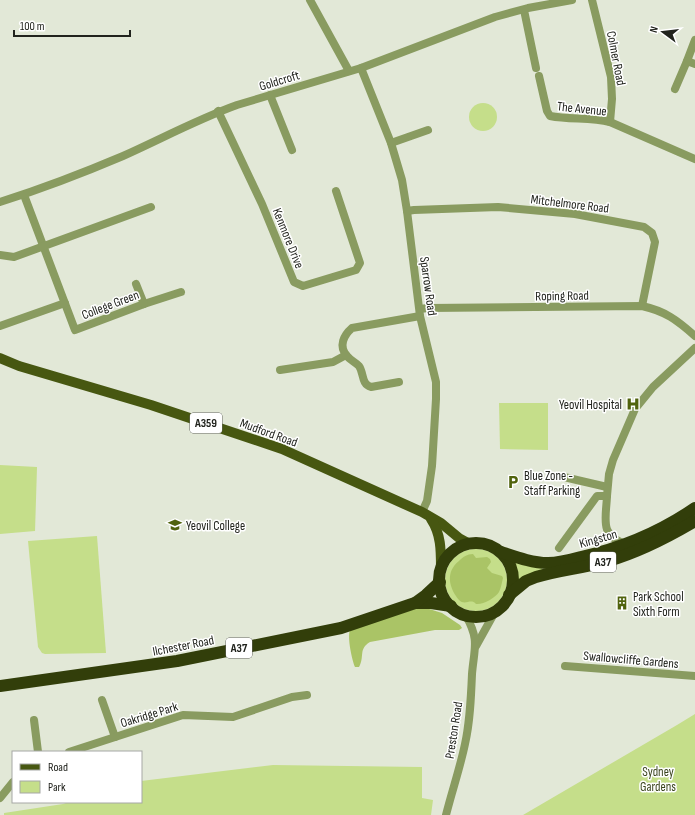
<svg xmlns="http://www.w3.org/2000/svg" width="695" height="815" viewBox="0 0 695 815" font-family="'Sofia Sans Condensed',sans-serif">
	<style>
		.green { fill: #c5de8a }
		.forest { fill: #aac466 }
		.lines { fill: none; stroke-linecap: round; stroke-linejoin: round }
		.minor { stroke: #899b60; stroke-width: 8 }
		.major { stroke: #475711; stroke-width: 10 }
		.highway { stroke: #323e0a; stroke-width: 12 }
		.labels { text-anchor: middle; stroke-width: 3; stroke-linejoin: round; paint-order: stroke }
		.shield { fill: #fff; stroke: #646561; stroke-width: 1 }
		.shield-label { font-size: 12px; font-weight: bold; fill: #21231d }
		.street-label { font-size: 13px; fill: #21231d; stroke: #fff }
		.poi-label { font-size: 13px; fill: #21231d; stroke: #fff; text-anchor: start }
		.park-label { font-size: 13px; fill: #39431c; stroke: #fff }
	</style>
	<rect width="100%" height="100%" fill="#e2e8d7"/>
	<g class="green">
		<circle cx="483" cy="117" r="14"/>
		<path d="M499 403H548V450L500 449Z"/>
		<path d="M0 465 37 467 35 531 0 534Z"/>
		<path d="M97 536 106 653 45 654 42 653 38 647 28 541Z"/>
		<circle cx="476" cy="580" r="31"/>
		<path d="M515 562 542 567V570L519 581 518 580Z"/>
		<path d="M695 714V815H523L677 725Z"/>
		<path d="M273 765 422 767V798L433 800 431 815H4V813L63 804 69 802H141V781Z"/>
	</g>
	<g class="forest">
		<path d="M473 554 476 558 487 557 490 559 491 562 487 568 492 573 502 576 503 578C502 582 501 588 499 592 495 598 483 605 476 604 471 598 465 606 459 600 449 588 445 572 459 561 463 557 467 554 473 554Z"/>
		<path d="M426 608 442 613 460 625 462 628 459 630H435L370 642C358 649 365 657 359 667H355C352 660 347 637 350 630L414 609Z"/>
	</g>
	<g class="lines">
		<g class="minor">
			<path d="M310 0 349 71"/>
			<path d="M592 0 611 77 612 99 610 122"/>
			<path d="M524 10 536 68"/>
			<path d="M687 61 695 40"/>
			<path d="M361 68 391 143 402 180 407 211 420 316 436 382V399L432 466 427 501 422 512"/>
			<path d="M539 76 547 111 550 116C570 120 590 117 610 122L695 159"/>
			<path d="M675 89 687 61 695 64"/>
			<path d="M270 95 292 150"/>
			<path d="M218 111 262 204 294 282 303 286 356 270 360 263 336 191"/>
			<path d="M391 143 428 130"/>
			<path d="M24 195 75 330 144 304 181 292"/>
			<path d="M0 202C41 189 83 173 123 156 161 139 198 119 237 105L361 68 495 17 528 8 572 0"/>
			<path d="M407 211 414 210 498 207 575 214 644 227 652 233 655 242 642 306"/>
			<path d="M0 255 14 257 151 207"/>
			<path d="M136 284 144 304"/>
			<path d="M420 309 428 308 642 306C665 311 677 320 695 336"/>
			<path d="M0 326 65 303"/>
			<path d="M280 370 333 362 346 355"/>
			<path d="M399 382 371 387C361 384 364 373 359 366 355 362 350 360 347 356 338 346 344 335 352 328L420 316"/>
			<path d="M564 477 607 487"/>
			<path d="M607 496C606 519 599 536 626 544"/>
			<path d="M559 548 597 496H607L609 474 613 460 635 409 653 387 695 348"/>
			<path d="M476 646 496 610"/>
			<path d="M565 666 695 676"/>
			<path d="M102 700 115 737"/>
			<path d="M34 720 38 752"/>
			<path d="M69 752 183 715 233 717 292 697 307 695"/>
			<path d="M0 798 13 782"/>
			<path d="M446 815C452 791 460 768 465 744 470 722 471 698 472 674 474 649 480 640 466 616"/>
		</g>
		<g class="major">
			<path d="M0 358 19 366 151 405 282 449 422 512 441 523 459 538 468 543"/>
			<path d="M431 519C441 534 441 550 441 568"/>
		</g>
		<g class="highway">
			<circle cx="476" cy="580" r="37"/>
			<path d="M501 552C516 557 532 563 548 563 559 563 570 560 581 557 622 548 660 532 695 508"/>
			<path d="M509 595 526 581 536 577C559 570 584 568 608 561 639 552 668 537 695 521"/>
			<path d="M415 603H431L451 606"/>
			<path d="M0 686 177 661 341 628 415 603 426 595 440 582"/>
		</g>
	</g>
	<defs>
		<g id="hospital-bare" transform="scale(1.08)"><path d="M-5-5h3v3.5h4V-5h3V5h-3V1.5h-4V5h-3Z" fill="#50630d" stroke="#fff" stroke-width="2.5" paint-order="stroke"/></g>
		<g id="parking-bare" transform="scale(1.08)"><path d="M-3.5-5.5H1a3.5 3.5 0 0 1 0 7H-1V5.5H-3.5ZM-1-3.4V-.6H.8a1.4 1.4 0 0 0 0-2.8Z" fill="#50630d" stroke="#fff" stroke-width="2.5" paint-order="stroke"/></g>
		<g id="university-bare" transform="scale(1.08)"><path d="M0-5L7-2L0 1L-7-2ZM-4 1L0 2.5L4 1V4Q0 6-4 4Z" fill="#50630d" stroke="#fff" stroke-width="2.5" paint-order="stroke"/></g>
		<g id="building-bare" transform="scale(1.08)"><path d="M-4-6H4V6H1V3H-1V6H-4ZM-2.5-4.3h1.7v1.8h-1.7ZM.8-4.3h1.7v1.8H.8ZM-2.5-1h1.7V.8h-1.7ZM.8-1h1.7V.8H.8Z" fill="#50630d" stroke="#fff" stroke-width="2.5" paint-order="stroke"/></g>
	</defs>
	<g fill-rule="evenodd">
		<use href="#hospital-bare" x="633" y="404"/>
		<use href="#parking-bare" x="513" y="482"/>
		<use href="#university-bare" x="175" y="525"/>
		<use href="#building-bare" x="622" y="603"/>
	</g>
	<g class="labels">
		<g class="shield">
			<rect x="190" y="413" width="32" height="20" rx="3"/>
			<rect x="590" y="552" width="26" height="20" rx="3"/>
			<rect x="226" y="638" width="26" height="20" rx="3"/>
		</g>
		<g class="shield-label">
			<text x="206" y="427">A359</text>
			<text x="603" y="566">A37</text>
			<text x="239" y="652">A37</text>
		</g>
		<g class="street-label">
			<text transform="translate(617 58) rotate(79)" y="5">Colmer Road</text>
			<text transform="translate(279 80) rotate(-17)" y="5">Goldcroft</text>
			<text transform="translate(582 108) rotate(6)" y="5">The Avenue</text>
			<text transform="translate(570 203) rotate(7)" y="5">Mitchelmore Road</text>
			<text transform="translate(289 238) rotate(68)" y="5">Kenmore Drive</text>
			<text transform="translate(429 286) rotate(82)" y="5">Sparrow Road</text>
			<text transform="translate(562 295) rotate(-1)" y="5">Roping Road</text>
			<text transform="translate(110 304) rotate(-21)" y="5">College Green</text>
			<text transform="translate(269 432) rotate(20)" y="5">Mudford Road</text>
			<text transform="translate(598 538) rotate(-16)" y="5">Kingston</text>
			<text transform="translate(183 645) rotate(-11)" y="5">Ilchester Road</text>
			<text transform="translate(631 659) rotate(5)" y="5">Swallowcliffe Gardens</text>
			<text transform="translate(149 714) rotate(-17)" y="5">Oakridge Park</text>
			<text transform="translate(453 730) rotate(-81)" y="5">Preston Road</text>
		</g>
		<g class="poi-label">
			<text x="622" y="409" text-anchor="end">Yeovil Hospital</text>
			<text x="524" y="480">Blue Zone -<tspan x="524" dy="15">Staff Parking</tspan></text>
			<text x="186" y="530">Yeovil College</text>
			<text x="633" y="601">Park School<tspan x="633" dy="15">Sixth Form</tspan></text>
		</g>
		<g class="park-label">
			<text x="658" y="776">Sydney<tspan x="658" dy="15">Gardens</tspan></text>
		</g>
	</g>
	<rect x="12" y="751" width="130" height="52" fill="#ffffff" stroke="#a6a7a5"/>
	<rect x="20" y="764" width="20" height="6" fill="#475711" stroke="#a6a7a5"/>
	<text x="48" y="771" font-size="12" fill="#21231d">Road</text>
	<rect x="20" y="781" width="20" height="12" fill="#c5de8a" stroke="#a6a7a5"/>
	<text x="48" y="791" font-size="12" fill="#21231d">Park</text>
	<g transform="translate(663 32) rotate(285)" stroke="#ffffff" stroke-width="3" paint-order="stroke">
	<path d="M0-3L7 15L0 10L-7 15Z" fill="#21231d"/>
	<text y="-6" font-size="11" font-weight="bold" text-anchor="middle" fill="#21231d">N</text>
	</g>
	<path d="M14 30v6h116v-6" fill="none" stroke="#21231d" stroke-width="2"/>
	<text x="20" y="30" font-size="12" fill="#21231d" stroke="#ffffff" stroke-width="3" paint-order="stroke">100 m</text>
</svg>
